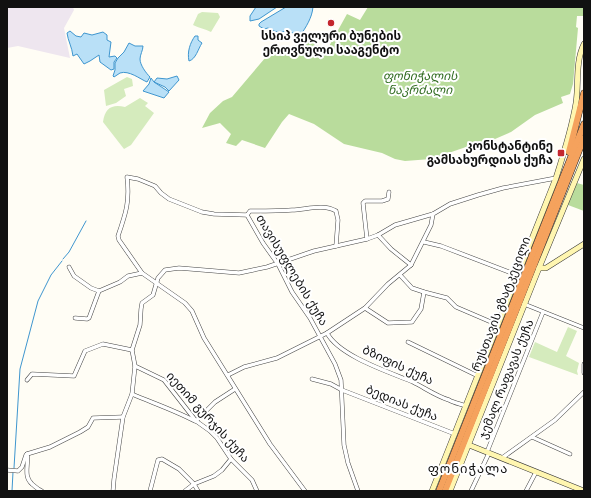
<svg xmlns="http://www.w3.org/2000/svg" width="591" height="498" viewBox="0 0 591 498" font-family="'Source Serif 4','Noto Sans Georgian',serif">
	<style>
		.industrial { fill: #eee6ef }
		.green { fill: #d5ebbd }
		.forest { fill: #b9dc9c }
		.water { fill: #b9e0f7; stroke: #3f96cf }
		.lines { fill: none; stroke-linecap: round; stroke-linejoin: round }
		.stream { stroke: #3f96cf; stroke-width: 1 }
		.street-casing { stroke: #444; stroke-width: 4.5 }
		.secondary-casing { stroke: #333; stroke-width: 6 }
		.highway-casing { stroke: #222; stroke-width: 7 }
		.street { stroke: #fff; stroke-width: 3.5 }
		.secondary { stroke: #fff6b0; stroke-width: 5 }
		.highway { stroke: #f5a25d; stroke-width: 6 }
		.poi-dot { fill: #c4262e; stroke: #fff; stroke-width: 1.5 }
		.labels { text-anchor: middle; stroke-width: 4; stroke-linejoin: round; paint-order: stroke }
		.poi-label { font-size: 12px; font-weight: bold; fill: #111; stroke: #fff }
		.park-label { font-size: 12px; font-style: italic; fill: #2f6b1f; stroke: #fff }
		.street-label { font-size: 12px; fill: #111; stroke: #fff }
		.neighbourhood-label { font-size: 13px; letter-spacing: 1px; fill: #111; stroke: #fff }
	</style>
	<rect width="100%" height="100%" fill="#fffdf5"/>
	<path class="industrial" d="M7 7H73L74 10 64 28 70 58 18 46 7 48Z"/>
	<g class="green">
		<path d="M202 12 218 13 220 17 211 32C205 29 199 28 193 25L198 14Z"/>
		<path d="M127 77 132 79 133 86 124 89 126 96 116 103 106 106 104 90Z"/>
		<path d="M140 98 148 103 145 106 154 113 131 145 124 149 103 122C105 108 112 104 125 107Z"/>
		<path d="M568 327 577 331 566 356 579 363 577 371 578 375 529 357 535 342 557 352Z"/>
	</g>
	<g class="forest">
		<path d="M368 7H584V16H577L576 27 578 28 573 84 570 94 561 97 563 103 535 115 511 132 495 139 466 147 431 159 405 161 395 159 382 153 344 144 314 124 289 114 282 122 265 148 242 140 236 146 226 143 231 134 220 123 202 128 210 113 223 101 232 97 271 51 287 48 308 40 327 50 347 14 360 20Z"/>
		<path d="M577 183 584 185V211L568 205Z"/>
	</g>
	<g class="water">
		<path d="M256 7H277L259 19 250 21V16Z"/>
		<path d="M286 7H313C312 18 306 27 300 36 297 35 294 33 290 32 281 30 279 35 268 28L264 29 259 26V24L261 22Z"/>
		<path d="M70 31 76 36 81 37 84 33 92 35 103 32 107 35V40L111 42 109 57 115 56 117 58 114 62V69L111 70 100 62 99 55 90 61 84 64 77 54 73 56C72 47 68 41 67 33Z"/>
		<path d="M195 36H198V40L202 43C198 49 196 59 189 61 187 52 190 43 195 36Z"/>
		<path d="M129 43 135 46H143C143 50 140 55 140 59 140 65 146 73 150 77L147 82C140 79 129 70 120 73 118 74 116 76 114 77L113 76 115 70V63L118 58 124 52Z"/>
		<path d="M177 76 179 80 169 91 165 87 154 82 169 92 164 98 143 91 149 84 151 78 154 82 157 78 167 79Z"/>
	</g>
	<g class="lines">
		<g class="stream">
			<path d="M63 259 69 252 86 221"/>
			<path d="M14 468 20 369 38 301 51 275 62 261"/>
			<path d="M12 491 13 472"/>
		</g>
		<g class="street-casing">
			<g id="street">
				<path d="M247 215 214 214 202 212 169 199 161 193 155 186 138 179 127 177C130 201 126 213 118 236L119 240 142 273 185 303 192 311 204 338 270 444 305 491"/>
				<path d="M247 215 263 243 278 264 292 292 310 318 335 364 341 380 344 445 348 463 358 491"/>
				<path d="M247 215 250 211C264 211 278 211 292 210 305 210 323 203 336 211L338 220 336 246"/>
				<path d="M378 235 391 249 411 265"/>
				<path d="M367 239 363 203 365 201H382L388 199 389 192"/>
				<path d="M424 242 441 246 517 275"/>
				<path d="M69 267 74 276 91 288 99 291 120 282 128 276 142 273"/>
				<path d="M400 275 412 288 424 292 447 298 456 307 498 325"/>
				<path d="M524 304 584 328"/>
				<path d="M365 308 388 323 412 322 421 309 424 292"/>
				<path d="M75 318 87 319 89 318 99 291"/>
				<path d="M327 333C339 356 389 372 413 382 425 388 436 396 449 400 454 403 461 404 466 406"/>
				<path d="M408 342 478 376"/>
				<path d="M584 364V373"/>
				<path d="M135 366 164 380 196 421 210 431 217 438 231 459 252 480 257 491"/>
				<path d="M228 375 244 367 277 358 327 333 365 308 388 284 411 265 431 225 433 214"/>
				<path d="M312 379 331 384 342 390 455 434"/>
				<path d="M27 380 32 374 74 376 85 351 103 344 132 350"/>
				<path d="M132 394C153 403 174 410 195 421"/>
				<path d="M196 421 215 402 235 389"/>
				<path d="M532 437 570 454"/>
				<path d="M487 452 543 312"/>
				<path d="M27 454 50 447 80 432 88 427 93 418 123 417"/>
				<path d="M27 454C29 465 23 476 32 484 36 487 37 489 42 491"/>
				<path d="M502 458 555 420 584 392"/>
				<path d="M7 470 18 471 22 467 26 455"/>
				<path d="M113 491 114 479 123 417 132 394 135 366 132 350 140 325 141 309 142 303 153 295 158 278 165 270 179 268 239 273 267 267 314 251 367 239 378 235 395 225 433 214 450 204 478 195 503 188 556 178"/>
				<path d="M150 491 158 460 162 459 179 469 194 484 198 491"/>
				<path d="M185 491 194 484 214 476 222 470 231 459"/>
				<path d="M471 491 489 453"/>
				<path d="M526 491 536 472"/>
			</g>
		</g>
		<g class="secondary-casing">
			<g id="secondary">
				<path d="M539 268H546L584 244"/>
				<path d="M469 445 584 491"/>
				<path d="M432 491 556 178C564 153 572 128 576 103 579 84 575 62 584 44"/>
				<path d="M450 491 539 268 584 159"/>
			</g>
		</g>
		<g class="highway-casing">
			<g id="highway">
				<path d="M569 152 584 93"/>
				<path d="M439 491 584 124"/>
				<path d="M445 491 584 138"/>
			</g>
		</g>
		<use href="#street" class="street"/>
		<use href="#secondary" class="secondary"/>
		<use href="#highway" class="highway"/>
	</g>
	<g class="poi-dot">
		<circle cx="331" cy="23" r="4"/>
		<rect x="557" y="149" width="8" height="8" rx="2"/>
	</g>
	<g class="labels">
		<g class="poi-label">
			<text x="331" y="40">სსიპ ველური ბუნების<tspan x="331" dy="14">ეროვნული სააგენტო</tspan></text>
			<text x="553" y="150" text-anchor="end">კონსტანტინე<tspan x="553" dy="14">გამსახურდიას ქუჩა</tspan></text>
		</g>
		<g class="park-label">
			<text x="420" y="80">ფონიჭალის<tspan x="420" dy="14">ნაკრძალი</tspan></text>
		</g>
		<g class="street-label">
			<text transform="translate(292 270) rotate(59)" y="4">თავისუფლების ქუჩა</text>
			<text transform="translate(501 304) rotate(-69)" y="4">რუსთავის გზატკეცილი</text>
			<text transform="translate(398 365) rotate(25)" y="4">ბზიფის ქუჩა</text>
			<text transform="translate(506 379) rotate(-68)" y="4">ჯემალ რაფავას ქუჩა</text>
			<text transform="translate(402 403) rotate(22)" y="4">ბედიას ქუჩა</text>
			<text transform="translate(208 417) rotate(48)" y="4">იეთიმ გურჯის ქუჩა</text>
		</g>
		<g class="neighbourhood-label">
			<text x="468" y="473">ფონიჭალა</text>
		</g>
	</g>
	<rect width="591" height="498" fill="none" stroke="#111111" stroke-width="16"/>
</svg>
